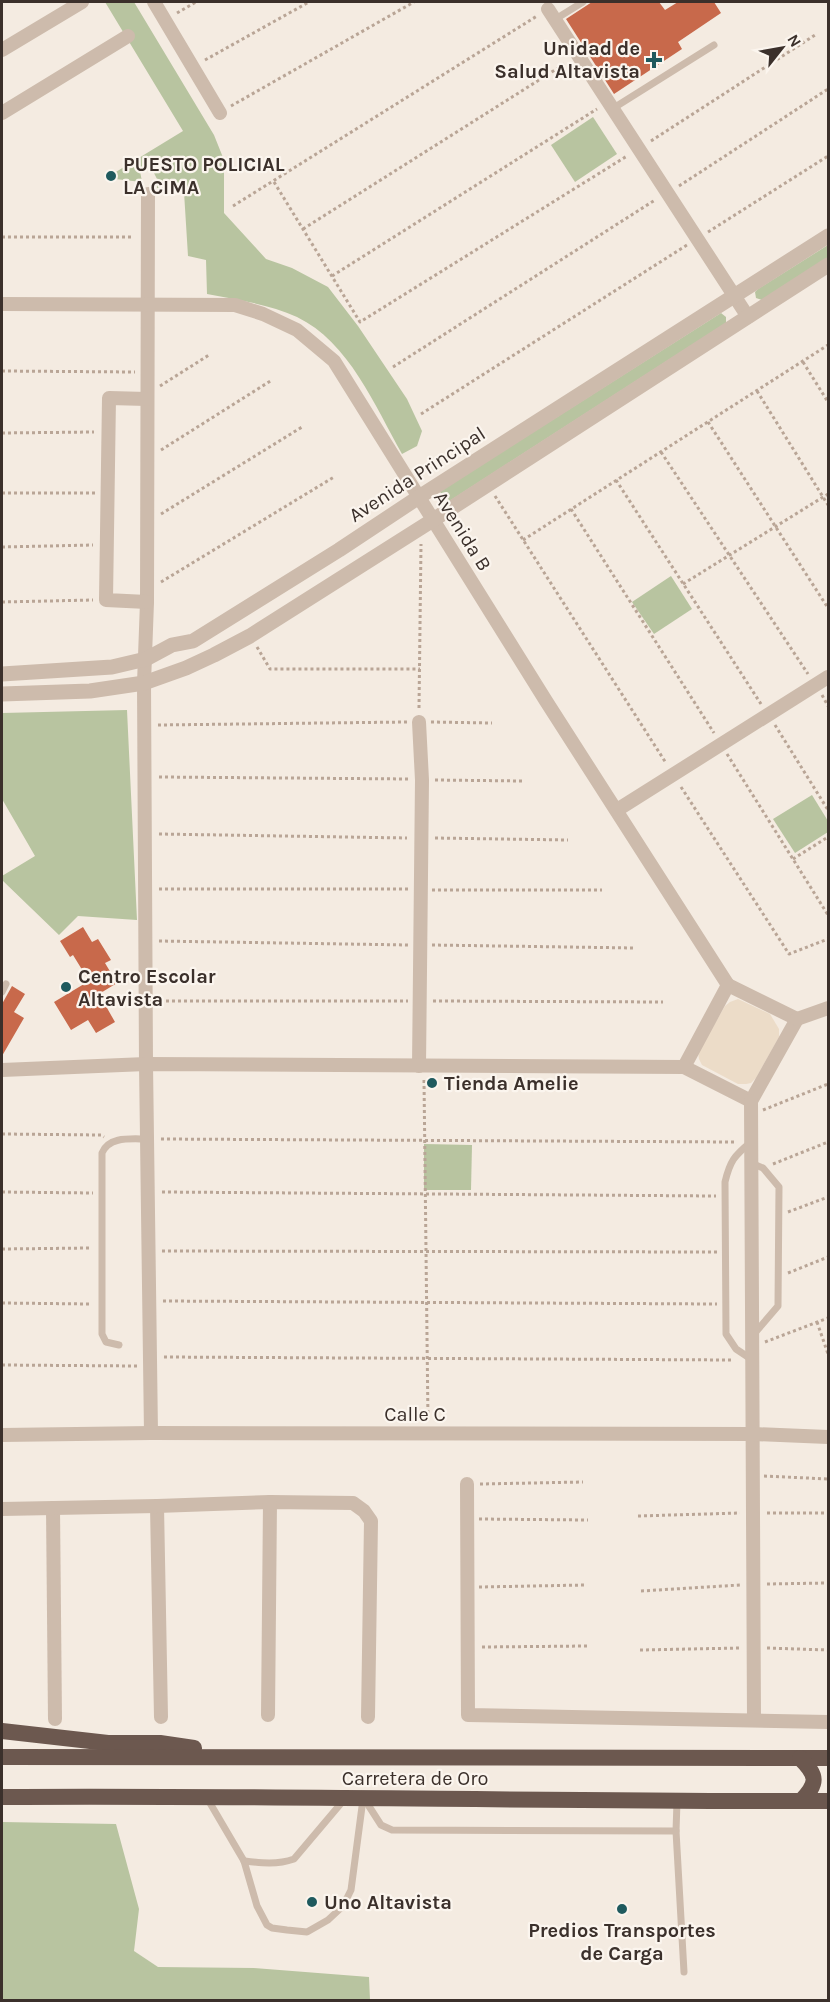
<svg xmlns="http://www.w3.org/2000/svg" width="830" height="2002" viewBox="0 0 830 2002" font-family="Karla,sans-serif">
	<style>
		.green { fill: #b8c4a0 }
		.plaza { fill: #ecdcc8 }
		.building { fill: #c8694b }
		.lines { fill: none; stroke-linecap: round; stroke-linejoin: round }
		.path { stroke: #b9a596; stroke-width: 3; stroke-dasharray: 3 3; stroke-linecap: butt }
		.service { stroke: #cdbbac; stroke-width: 7 }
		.minor { stroke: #cdbbac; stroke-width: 14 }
		.tertiary { stroke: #cdbbac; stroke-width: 15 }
		.trunk { stroke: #6c584f; stroke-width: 16 }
		.poi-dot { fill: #1f5a5e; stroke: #fbf5ee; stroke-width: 2 }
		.labels { text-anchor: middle; stroke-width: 4.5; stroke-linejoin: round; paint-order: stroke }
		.poi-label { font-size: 20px; font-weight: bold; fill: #3b302b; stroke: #fbf5ee; text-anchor: start }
		.street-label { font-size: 20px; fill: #3b302b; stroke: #fbf5ee }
	</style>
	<rect width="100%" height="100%" fill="#f4ebe1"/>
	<g class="green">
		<path d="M105 2H134L214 135 224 160V213L266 259 292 268 328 287 358 326 407 399 422 431 417 446 402 454C375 406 349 342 297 317 269 304 237 300 207 294L206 260 188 256 184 192 157 188V179L150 165 140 171 142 182 106 178 183 131Z"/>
		<path d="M593 117 617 154 575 182 551 145Z"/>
		<path d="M828 245V258L762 300 756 298 755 292 758 289Z"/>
		<path d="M721 313 726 317V323L448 502 442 498 440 491Z"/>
		<path d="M671 576 692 609 654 634 632 602Z"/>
		<path d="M127 710 137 920 78 916 59 935 2 880V876L35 856 2 799V713Z"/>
		<path d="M812 795 828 821V832L795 853 773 819Z"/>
		<path d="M424 1144 472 1145 471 1190H424Z"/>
		<path d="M2 1822 116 1824 139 1909 134 1951 158 1967 254 1968 369 1977 370 2000H2Z"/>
	</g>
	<path class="plaza" d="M738 999 770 1014 779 1029V1037L756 1078 751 1083 746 1084H738L702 1065 699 1059 698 1052 725 1006 730 1002Z"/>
	<g class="building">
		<path d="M592 2H659L665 10 678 2H714L721 13 678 42 682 49 614 94 566 19Z"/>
		<path d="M83 927 92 942 98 939 111 960 105 963 117 983 99 994 115 1022 96 1033 88 1020 71 1030 54 1002 89 981 73 955 70 957 60 941Z"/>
		<path d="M12 986 25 994 14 1012 24 1018 2 1056V1004Z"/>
	</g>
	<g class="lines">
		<g class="path">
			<path d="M177 13 196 2"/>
			<path d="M205 60 309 2"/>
			<path d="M231 106 414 2"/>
			<path d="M651 141 815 35"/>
			<path d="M274 182 360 322 627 156"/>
			<path d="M679 186 828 89"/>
			<path d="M233 206 537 16"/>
			<path d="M303 229 566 63"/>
			<path d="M708 232 828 156"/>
			<path d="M2 237H134"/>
			<path d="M332 276 597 109"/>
			<path d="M803 362 828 402"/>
			<path d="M393 367 655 200"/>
			<path d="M2 371 135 372"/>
			<path d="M160 386 209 355"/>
			<path d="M757 391 828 505"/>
			<path d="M421 414 687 245"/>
			<path d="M708 422 828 608"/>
			<path d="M2 433 94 432"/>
			<path d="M161 450 272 380"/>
			<path d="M661 452 808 674"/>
			<path d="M616 480 761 704"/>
			<path d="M2 493H96"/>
			<path d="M495 496 666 763"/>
			<path d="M571 509 714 733"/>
			<path d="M161 514 302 427"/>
			<path d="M523 540 828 345"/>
			<path d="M2 547 93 545"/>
			<path d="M161 582 334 477"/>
			<path d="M683 584 828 494"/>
			<path d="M2 602 93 600"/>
			<path d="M257 647 270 669H420"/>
			<path d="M822 695 828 706"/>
			<path d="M419 708 421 544"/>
			<path d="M431 722 492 723"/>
			<path d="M158 725 407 722"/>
			<path d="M775 725 828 810"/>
			<path d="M727 754 828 915"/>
			<path d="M159 777 410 779"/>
			<path d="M435 780 523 781"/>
			<path d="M681 787 789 954 828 939"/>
			<path d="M159 834 407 838"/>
			<path d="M435 838 568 840"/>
			<path d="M793 859 828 837"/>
			<path d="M159 889H408"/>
			<path d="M432 890H602"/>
			<path d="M159 941 408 945"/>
			<path d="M432 945 635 948"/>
			<path d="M160 1001H408"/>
			<path d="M433 1001 663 1002"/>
			<path d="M424 1080 428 1421"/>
			<path d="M763 1110 828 1084"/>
			<path d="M2 1134 101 1135 104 1137"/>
			<path d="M161 1139 736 1142"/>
			<path d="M773 1164 828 1142"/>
			<path d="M2 1192 93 1193"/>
			<path d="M162 1192 716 1196"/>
			<path d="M788 1212 828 1197"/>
			<path d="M2 1249 91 1248"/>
			<path d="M162 1251 717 1252"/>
			<path d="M788 1273 828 1257"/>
			<path d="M163 1301 717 1304"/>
			<path d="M2 1303 91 1304"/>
			<path d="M817 1322 828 1354"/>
			<path d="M765 1342 828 1318"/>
			<path d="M164 1357 733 1360"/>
			<path d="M2 1365 138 1366"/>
			<path d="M764 1476 828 1479"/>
			<path d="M480 1484 583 1482"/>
			<path d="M767 1513H828"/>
			<path d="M638 1516 740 1513"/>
			<path d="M479 1519 588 1520"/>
			<path d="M767 1584 828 1583"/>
			<path d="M479 1587 585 1585"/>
			<path d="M641 1591 740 1585"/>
			<path d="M482 1647 588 1646"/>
			<path d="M767 1648 828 1650"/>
			<path d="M640 1650 740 1648"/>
		</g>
		<g class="service">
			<path d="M554 20 583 2"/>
			<path d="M612 109 714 45"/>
			<path d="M2 992 6 984"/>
			<path d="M751 1142C734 1156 730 1161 725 1182L726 1334 736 1349 751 1359"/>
			<path d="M751 1163 763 1168 779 1187 778 1306 754 1334"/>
			<path d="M119 1345 106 1342 102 1334V1153C109 1136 131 1139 147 1139"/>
			<path d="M207 1798 244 1861 257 1906 267 1925 272 1928 287 1930 307 1932 328 1920 343 1906 351 1890 363 1799"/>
			<path d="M365 1800 381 1825 392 1830 676 1831 677 1802"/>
			<path d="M676 1831 684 1972"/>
			<path d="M244 1861C261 1863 277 1865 294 1859L343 1801"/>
		</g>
		<g class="minor">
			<path d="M154 2 220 113"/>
			<path d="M548 9 748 317"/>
			<path d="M2 50 82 2"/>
			<path d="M2 113 128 36"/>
			<path d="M148 194 147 602 144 683 146 1064 151 1433"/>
			<path d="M2 304 235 305 263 314 297 330 334 361 546 701 728 985"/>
			<path d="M147 399 109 398 106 600 147 602"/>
			<path d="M617 810 828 677"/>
			<path d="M728 985 797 1019 751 1101 684 1067Z"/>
			<path d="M797 1019 828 1008"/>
			<path d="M419 1066 422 780 419 722"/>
			<path d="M2 1070 146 1064 684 1067"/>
			<path d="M751 1101 754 1720"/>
			<path d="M2 1435 151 1433 754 1434 828 1437"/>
			<path d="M467 1484 468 1715 828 1722"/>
			<path d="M157 1506 161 1717"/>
			<path d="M53 1508 55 1719"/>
			<path d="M2 1509 157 1506 270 1502 353 1503 364 1511 371 1521 368 1717"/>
			<path d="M268 1715 270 1502"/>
		</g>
		<g class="tertiary">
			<path d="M2 674 112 667 146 659 172 645 193 641 339 550 419 497 828 236"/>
			<path d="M2 694 90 691 144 683 186 668 214 655 250 636 433 520 828 265"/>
		</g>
		<g class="trunk">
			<path d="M2 1731 108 1743H160L194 1748"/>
			<path d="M2 1757 828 1758"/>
			<path d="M800 1758C818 1776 818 1783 801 1801"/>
			<path d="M2 1797C277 1795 553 1802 828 1801"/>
		</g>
	</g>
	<g class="poi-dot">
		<path d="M651 51h6v6h6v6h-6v6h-6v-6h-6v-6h6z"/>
		<circle cx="111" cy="176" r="6"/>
		<circle cx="66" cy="987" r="6"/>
		<circle cx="432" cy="1083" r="6"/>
		<circle cx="312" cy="1902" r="6"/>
		<circle cx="622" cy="1909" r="6"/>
	</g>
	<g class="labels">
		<g class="poi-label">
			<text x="640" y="55" text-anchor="end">Unidad de<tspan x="640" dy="23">Salud Altavista</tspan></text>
			<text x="123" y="171">PUESTO POLICIAL<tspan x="123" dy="23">LA CIMA</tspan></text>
			<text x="78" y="983">Centro Escolar<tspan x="78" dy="23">Altavista</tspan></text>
			<text x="444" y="1090">Tienda Amelie</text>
			<text x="324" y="1909">Uno Altavista</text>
			<text x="622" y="1937" text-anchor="middle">Predios Transportes<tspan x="622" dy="23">de Carga</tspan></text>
		</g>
		<g class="street-label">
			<text transform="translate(417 474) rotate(-33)" y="7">Avenida Principal</text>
			<text transform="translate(463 531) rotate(58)" y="7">Avenida B</text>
			<text x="415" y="1421">Calle C</text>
			<text x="415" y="1785">Carretera de Oro</text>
		</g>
	</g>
	<rect width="830" height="2002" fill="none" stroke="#3b302b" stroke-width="6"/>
	<g transform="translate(782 48) rotate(59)" stroke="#fbf5ee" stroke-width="4.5" paint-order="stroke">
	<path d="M0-4.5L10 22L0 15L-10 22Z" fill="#3b302b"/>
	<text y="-9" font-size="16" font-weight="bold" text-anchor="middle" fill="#3b302b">N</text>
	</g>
</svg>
